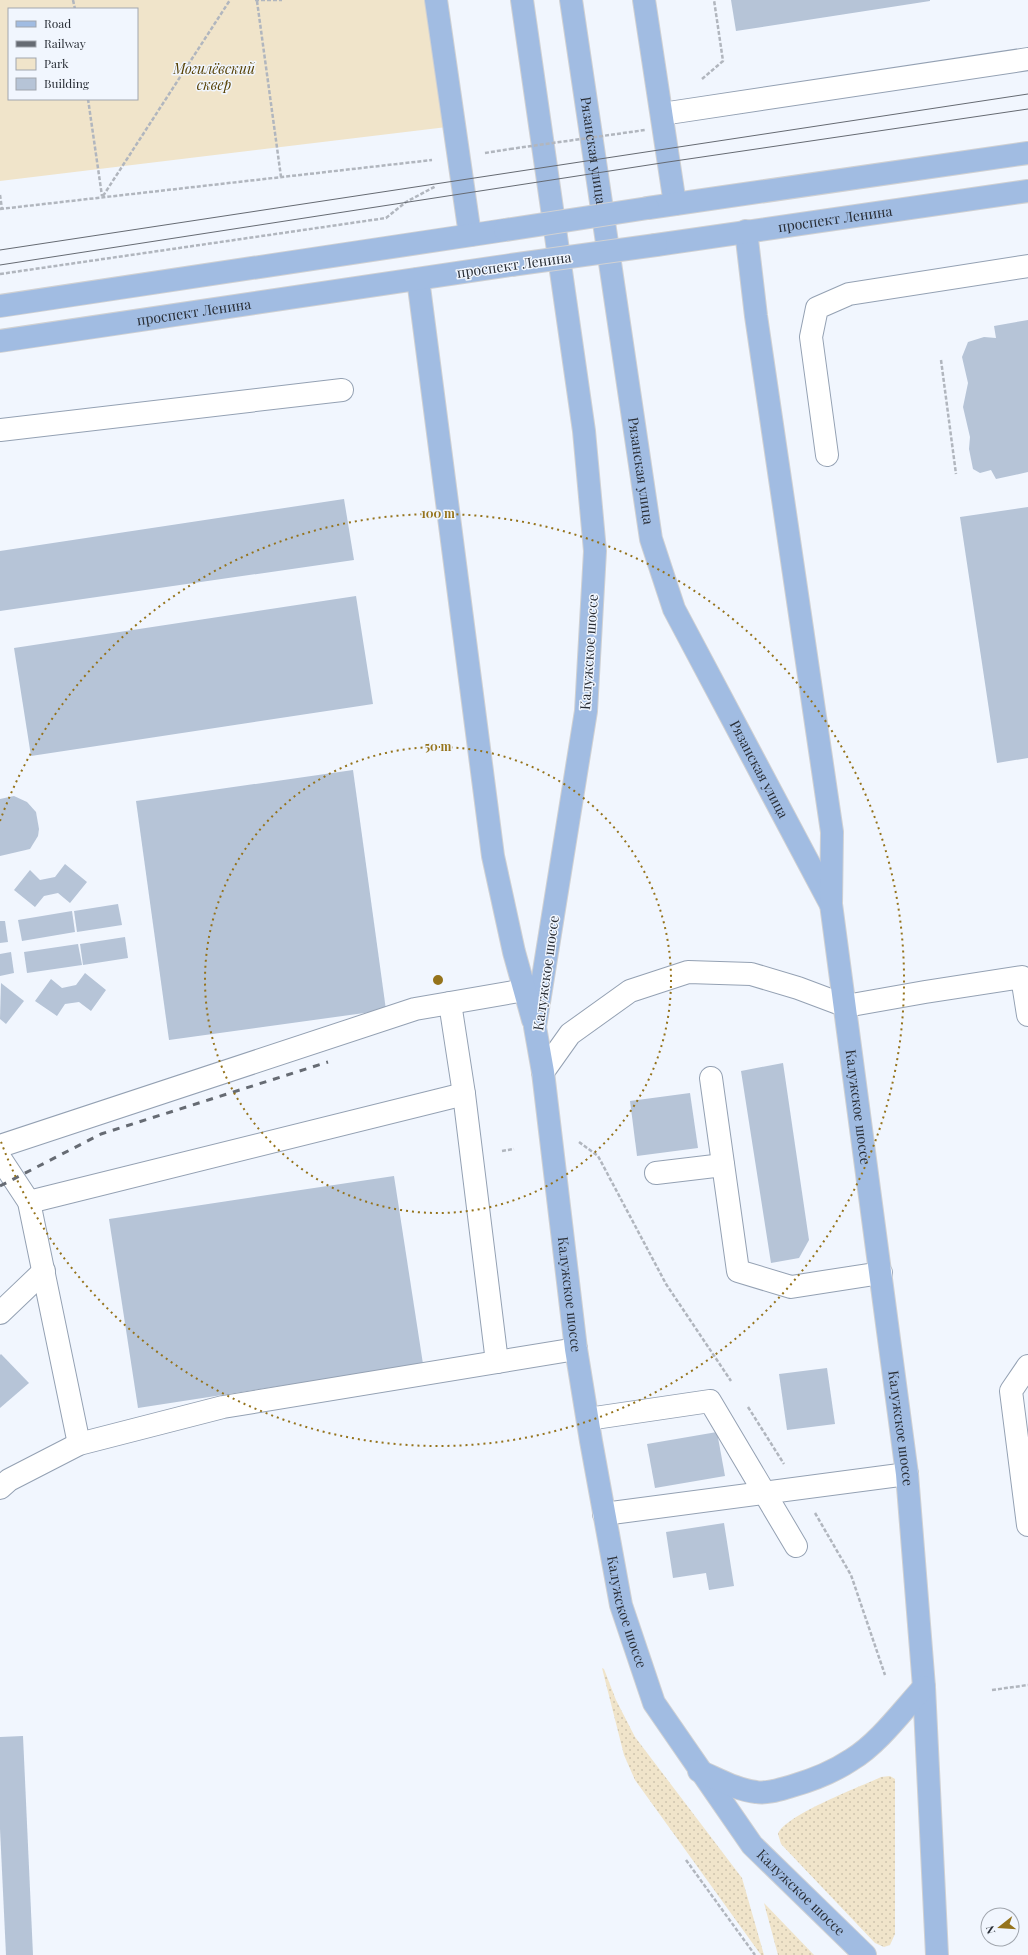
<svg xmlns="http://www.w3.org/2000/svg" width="1028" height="1955" viewBox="0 0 1028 1955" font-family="'Playfair Display',serif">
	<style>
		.grass { fill: url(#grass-dots) }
		.park { fill: #f0e4ca; fill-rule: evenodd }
		.building { fill: #b6c4d7 }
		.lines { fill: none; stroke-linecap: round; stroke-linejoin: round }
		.minor-casing { stroke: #94a1b3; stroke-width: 24 }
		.major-casing { stroke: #d0d1d3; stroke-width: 24 }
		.path { stroke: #b1b6be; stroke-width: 2.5; stroke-dasharray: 4 2; stroke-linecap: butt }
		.minor { stroke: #fff; stroke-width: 22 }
		.major { stroke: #a1bce2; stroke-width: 22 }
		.tram { stroke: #666b73; stroke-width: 1 }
		.rail { stroke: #666b73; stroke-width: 3; stroke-dasharray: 7 7; stroke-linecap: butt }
		.major-bridge-casing { stroke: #d0d1d3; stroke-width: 24; stroke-linecap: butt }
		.path-bridge { stroke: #b1b6be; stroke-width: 2.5; stroke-dasharray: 4 2; stroke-linecap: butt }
		.major-bridge { stroke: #a1bce2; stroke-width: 22 }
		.ring { fill: none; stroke: #95731b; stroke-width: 2; stroke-dasharray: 2 4 }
		.labels { text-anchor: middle; stroke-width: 3; stroke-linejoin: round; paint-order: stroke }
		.park-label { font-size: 14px; font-style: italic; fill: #574104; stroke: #f1f6fe }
		.street-label { font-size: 14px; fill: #292e36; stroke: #f1f6fe }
		.centre { fill: #95731b; stroke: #f1f6fe; stroke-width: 2 }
		.ring-label { font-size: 12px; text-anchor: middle; font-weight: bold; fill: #95731b; stroke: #f1f6fe; stroke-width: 3; stroke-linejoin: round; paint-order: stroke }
	</style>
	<defs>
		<pattern id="grass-dots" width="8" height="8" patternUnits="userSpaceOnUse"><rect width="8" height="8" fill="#f0e4ca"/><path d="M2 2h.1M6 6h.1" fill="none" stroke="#cec4ae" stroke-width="1.8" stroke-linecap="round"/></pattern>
	</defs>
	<rect width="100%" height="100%" fill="#f1f6fe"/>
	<g class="grass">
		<path d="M602 1668 604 1669 616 1700 635 1737 742 1878 764 1955H761L635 1780 624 1755Z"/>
		<path d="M890 1776 895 1779V1934L890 1945 884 1947 875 1943 781 1844 778 1834C785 1815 860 1787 881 1777Z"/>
		<path d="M764 1903 814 1955H778Z"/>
	</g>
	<path class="park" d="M0 0H428L447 127 0 181ZM9 9H137V99H9Z"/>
	<g class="building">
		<path d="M731 0H930V1L736 31Z"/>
		<path d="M1028 320V472L996 479 991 470 980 473 973 469 969 449 970 437 963 407 968 383 962 357 968 342 984 337 996 338 994 326Z"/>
		<path d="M344 499 354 560 0 611V551Z"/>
		<path d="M1028 507V758L997 763 960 517Z"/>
		<path d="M356 596 373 704 31 756 14 648Z"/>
		<path d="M353 770 386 1010 169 1040 136 801Z"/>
		<path d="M14 796 27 802 36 812 39 829 38 836 30 849 0 856V799Z"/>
		<path d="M65 864 87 882 70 903 58 893 44 896 35 907 14 890 30 870 40 880 55 877Z"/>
		<path d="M118 904 122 925 77 932 74 911Z"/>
		<path d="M72 911 75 932 22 941 18 920Z"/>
		<path d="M0 921H5L8 942 0 943Z"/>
		<path d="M125 937 128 958 83 965 80 944Z"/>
		<path d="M78 944 82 965 27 973 24 952Z"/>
		<path d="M11 952 14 973 0 976V954Z"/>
		<path d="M85 973 106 990 91 1011 79 1002 65 1004 57 1016 35 1001 51 979 62 988 76 985Z"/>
		<path d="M1 983 24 1001 6 1024 0 1019Z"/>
		<path d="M783 1063 809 1240 799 1258 771 1263 741 1071Z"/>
		<path d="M690 1093 698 1148 637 1156 630 1101Z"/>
		<path d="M394 1176 423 1364 138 1408 109 1219Z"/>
		<path d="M1 1354 29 1383 0 1408V1355Z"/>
		<path d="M827 1368 835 1424 787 1430 779 1374Z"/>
		<path d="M717 1432 725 1476 655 1488 647 1444Z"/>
		<path d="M724 1523 734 1586 709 1590 706 1573 673 1578 666 1532Z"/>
		<path d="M23 1736 33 1955H6L0 1829V1737Z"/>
	</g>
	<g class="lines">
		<g class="minor-casing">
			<g id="minor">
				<path d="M662 114 1028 59"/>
				<path d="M0 430 342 390"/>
				<path d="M827 455 811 337 817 308 849 294 1028 266"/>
				<path d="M450 1003 464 1094 497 1362"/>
				<path d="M543 1072 570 1034 630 991 688 972 751 974 798 988 846 1006 925 992 1022 977 1028 1015"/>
				<path d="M711 1078 738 1271 791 1287 881 1273"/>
				<path d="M0 1146 415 1009 525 990"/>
				<path d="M0 1158 29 1202 79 1444"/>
				<path d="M656 1173 723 1165"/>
				<path d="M29 1202 464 1094"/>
				<path d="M0 1313 44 1271"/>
				<path d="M1028 1366 1011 1391 1028 1525"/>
				<path d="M588 1419 710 1401 796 1546"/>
				<path d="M0 1488 9 1480 79 1444 223 1407 576 1349"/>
				<path d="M604 1514 907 1474"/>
			</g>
		</g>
		<g class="major-casing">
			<g id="major">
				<path d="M436 0 470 235"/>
				<path id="s1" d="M522 0 584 431 595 551 586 711 535 1027 543 1072 576 1349 591 1441 621 1605 654 1703 752 1845 865 1955"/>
				<path id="s2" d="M571 0 651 539 674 609 830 903"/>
				<path d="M644 0 675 204"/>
				<path d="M648 208 1028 153"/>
				<path id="s3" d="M746 231 756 316 832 832 831 904 907 1474 924 1687 937 1955"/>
				<path id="s4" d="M656 245 1028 191"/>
				<path d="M418 279 493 856 514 952 533 1020"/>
				<path d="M0 306 505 230"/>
				<path id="s5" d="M0 341 511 265"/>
				<path d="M699 1771C718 1779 737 1790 756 1792 768 1794 781 1789 792 1786 813 1780 833 1772 851 1760 878 1744 903 1710 924 1687"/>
			</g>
		</g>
		<g class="path">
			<path d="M73 0 75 9"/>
			<path d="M255 0H282"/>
			<path d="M257 1 281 177"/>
			<path d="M702 79 723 61 714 0"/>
			<path d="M88 99 102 196"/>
			<path d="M485 153 510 149"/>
			<path d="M0 195 2 209"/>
			<path d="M103 196 230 0"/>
			<path d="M0 209 432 160"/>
			<path d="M0 274 386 218 406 202 436 186"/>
			<path d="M941 360 956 474"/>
			<path d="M579 1142 598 1156 666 1284 731 1381"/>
			<path d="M502 1151 514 1149"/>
			<path d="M748 1407 784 1464"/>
			<path d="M815 1513 851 1575 885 1675"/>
			<path d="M992 1690 1028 1685"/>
			<path d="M686 1860 755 1955"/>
		</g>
		<use href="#minor" class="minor"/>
		<use href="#major" class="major"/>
		<g class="tram">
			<path d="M0 250 1028 94"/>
			<path d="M0 265 668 162 1028 109"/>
		</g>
		<path class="rail" d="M0 1186 101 1134 328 1062"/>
		<g class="major-bridge-casing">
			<g id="major-bridge">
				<path d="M505 230 648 208"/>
				<path d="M511 265 656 245"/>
			</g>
		</g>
		<path class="path-bridge" d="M510 149 645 130"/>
		<use href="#major-bridge" class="major-bridge"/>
	</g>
	<g class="ring">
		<circle cx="438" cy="980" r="233"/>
		<path d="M0 821A466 466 0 1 1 0 1139"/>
	</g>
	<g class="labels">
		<g class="park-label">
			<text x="214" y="74">Могилёвский<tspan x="214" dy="16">сквер</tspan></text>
		</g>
		<g class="street-label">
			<text dy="5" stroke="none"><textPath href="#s2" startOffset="152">Рязанская улица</textPath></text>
			<text dy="5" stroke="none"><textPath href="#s4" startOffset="181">проспект Ленина</textPath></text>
			<text transform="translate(514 265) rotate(-8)" y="5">проспект Ленина</text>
			<text dy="5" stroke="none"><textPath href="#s5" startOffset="196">проспект Ленина</textPath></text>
			<text dy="5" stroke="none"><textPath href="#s2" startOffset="476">Рязанская улица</textPath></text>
			<text transform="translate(589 652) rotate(-86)" y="5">Калужское шоссе</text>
			<text dy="5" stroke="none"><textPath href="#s2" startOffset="800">Рязанская улица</textPath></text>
			<text transform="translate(546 973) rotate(-82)" y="5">Калужское шоссе</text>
			<text dy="5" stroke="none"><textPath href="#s3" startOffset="884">Калужское шоссе</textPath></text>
			<text dy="5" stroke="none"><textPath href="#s1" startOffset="1306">Калужское шоссе</textPath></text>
			<text dy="5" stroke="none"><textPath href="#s3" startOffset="1208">Калужское шоссе</textPath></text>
			<text dy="5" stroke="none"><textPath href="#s1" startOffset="1629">Калужское шоссе</textPath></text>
			<text dy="5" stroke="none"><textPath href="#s1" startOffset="1965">Калужское шоссе</textPath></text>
		</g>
	</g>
	<circle cx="438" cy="980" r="6" class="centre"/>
	<g class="ring-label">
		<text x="438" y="518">100 m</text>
		<text x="438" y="751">50 m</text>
	</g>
	<rect x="8" y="8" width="130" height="92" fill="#f1f6fe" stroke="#a1a6ae"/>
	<rect x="16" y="21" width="20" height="6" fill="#a1bce2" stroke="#a1a6ae"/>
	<text x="44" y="28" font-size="12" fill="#292e36">Road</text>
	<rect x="16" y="41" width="20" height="6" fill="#666b73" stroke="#a1a6ae"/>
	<text x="44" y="48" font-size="12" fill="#292e36">Railway</text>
	<rect x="16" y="58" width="20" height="12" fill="#f0e4ca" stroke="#a1a6ae"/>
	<text x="44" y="68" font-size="12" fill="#292e36">Park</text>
	<rect x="16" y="78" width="20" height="12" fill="#b6c4d7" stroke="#a1a6ae"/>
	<text x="44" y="88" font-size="12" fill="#292e36">Building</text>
	<g transform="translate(1000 1927) rotate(253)"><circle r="19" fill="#f1f6fe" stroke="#a1a6ae"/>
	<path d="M0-3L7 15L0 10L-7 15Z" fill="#95731b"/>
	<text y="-6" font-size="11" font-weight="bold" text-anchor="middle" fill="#292e36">N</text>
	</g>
</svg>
